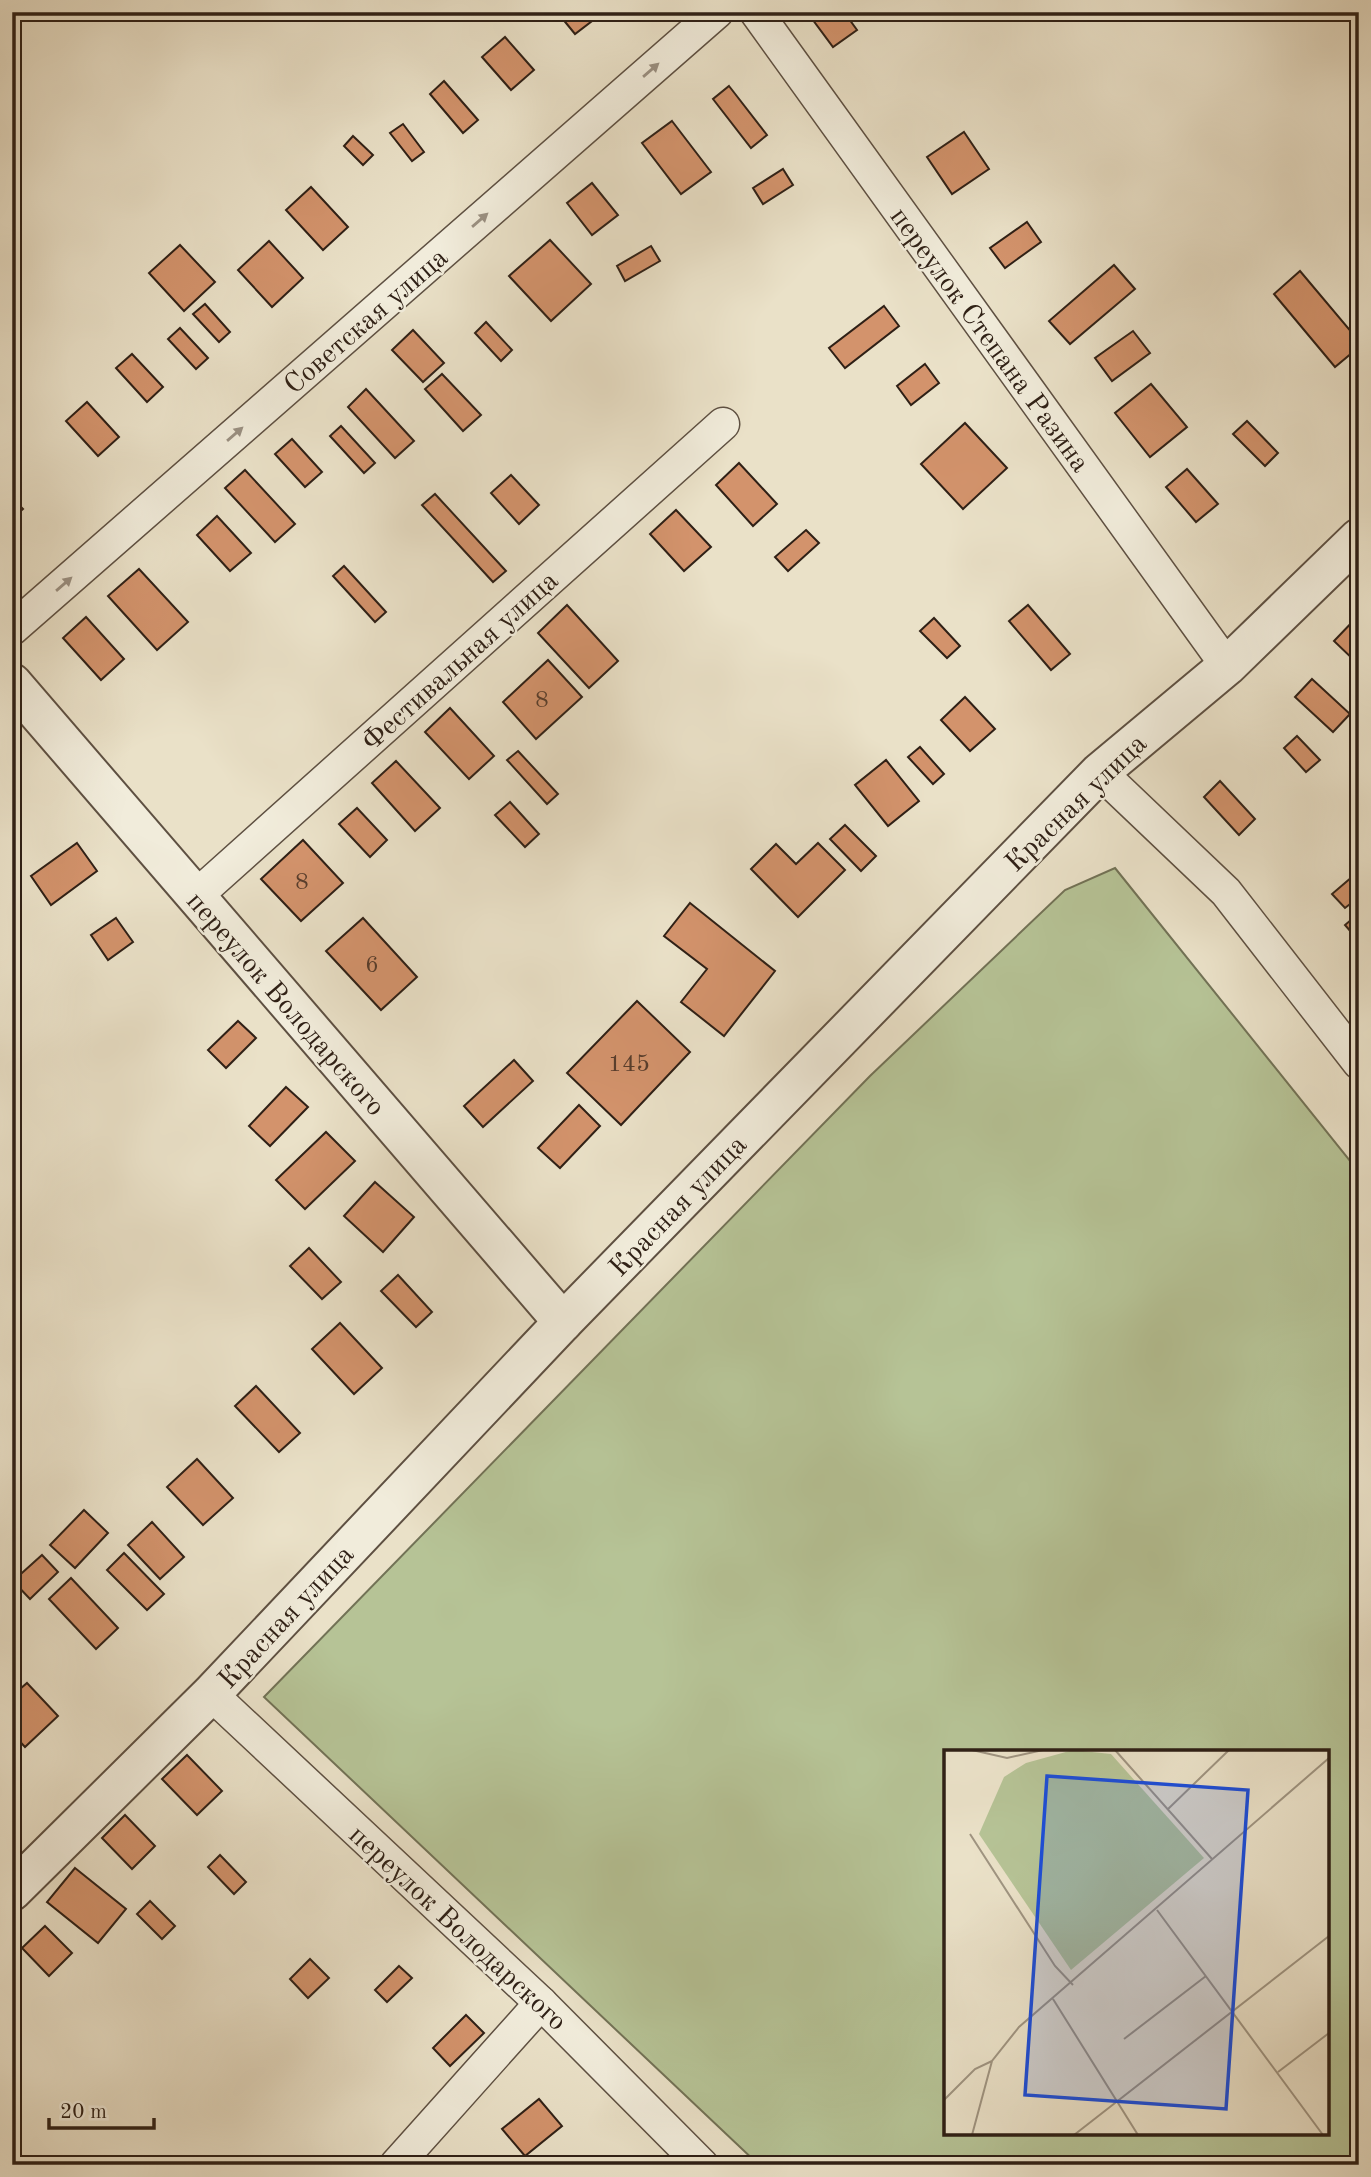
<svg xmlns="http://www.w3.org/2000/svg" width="1371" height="2177" viewBox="0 0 1371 2177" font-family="'Old Standard TT',serif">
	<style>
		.green { fill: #b6c396; stroke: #727256; stroke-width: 2; fill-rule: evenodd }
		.building { fill: #d3936c; stroke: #2f2016; stroke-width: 2 }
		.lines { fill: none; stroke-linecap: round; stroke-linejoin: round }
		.minor-casing { stroke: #5e5042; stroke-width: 35 }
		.tertiary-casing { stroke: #5e5042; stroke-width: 42 }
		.minor { stroke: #f1ecdb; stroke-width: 32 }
		.tertiary { stroke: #f1ecdb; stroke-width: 38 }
		.oneway { fill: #9a9082 }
		.labels { text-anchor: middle; stroke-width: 5; stroke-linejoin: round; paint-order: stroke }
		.number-label { font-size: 24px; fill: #583d2c }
		.street-label { font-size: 28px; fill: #2f2016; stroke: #f1ecdb }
		.inset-road { fill: none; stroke: #9f9481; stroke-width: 2 }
		.view { fill: #1d4ed8; fill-opacity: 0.15; stroke: #1d4ed8; stroke-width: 3.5 }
		.inset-edge { fill: none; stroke: #2f2016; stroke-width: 3.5 }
	</style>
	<rect width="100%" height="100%" fill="#eae1c8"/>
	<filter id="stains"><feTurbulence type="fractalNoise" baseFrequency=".00286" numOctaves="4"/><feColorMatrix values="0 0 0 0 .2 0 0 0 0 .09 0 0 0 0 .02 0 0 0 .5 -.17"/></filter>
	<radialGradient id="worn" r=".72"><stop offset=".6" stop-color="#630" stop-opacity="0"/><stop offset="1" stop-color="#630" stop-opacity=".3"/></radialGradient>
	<path class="green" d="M1115 868 1359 1172V2165H759L264 1697 870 1076 1065 890ZM946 1752H1327V2133H946Z"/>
	<g class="building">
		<path d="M557 12H592L596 18 575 34Z"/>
		<path d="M807 12H844L857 30 833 47Z"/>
		<path d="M505 37 534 70 511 90 482 57Z"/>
		<path d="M444 81 478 120 463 133 430 94Z"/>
		<path d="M729 86 767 135 751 148 713 99Z"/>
		<path d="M672 121 711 172 681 194 642 143Z"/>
		<path d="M403 124 424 152 412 161 390 133Z"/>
		<path d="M964 132 989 169 952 194 927 157Z"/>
		<path d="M353 136 373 155 363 165 344 146Z"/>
		<path d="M783 169 793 185 763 204 753 188Z"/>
		<path d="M592 183 618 215 592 235 567 203Z"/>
		<path d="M311 187 348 227 323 250 286 210Z"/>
		<path d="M1027 222 1041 242 1005 268 990 248Z"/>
		<path d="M550 240 591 284 551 321 509 276Z"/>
		<path d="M269 241 303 278 272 307 238 270Z"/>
		<path d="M180 245 215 282 184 311 149 273Z"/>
		<path d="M651 246 660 261 625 281 617 266Z"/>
		<path d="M1114 265 1135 289 1070 344 1049 321Z"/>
		<path d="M1300 271 1359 341V347L1335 367 1274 294Z"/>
		<path d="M205 304 230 332 219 342 193 314Z"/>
		<path d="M884 306 899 326 845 368 829 348Z"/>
		<path d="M486 322 512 350 501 361 475 333Z"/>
		<path d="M180 328 208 358 196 369 168 339Z"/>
		<path d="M413 330 444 363 423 382 392 350Z"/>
		<path d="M1133 331 1150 353 1112 381 1095 358Z"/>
		<path d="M132 354 163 387 147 402 116 368Z"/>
		<path d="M925 364 939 383 911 405 897 386Z"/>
		<path d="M442 374 481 415 463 431 425 389Z"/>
		<path d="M1151 384 1187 427 1150 457 1115 413Z"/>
		<path d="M366 389 414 441 395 458 348 407Z"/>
		<path d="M87 402 119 437 98 456 66 421Z"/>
		<path d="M1247 421 1278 453 1265 466 1233 434Z"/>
		<path d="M965 423 1007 468 963 509 921 464Z"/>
		<path d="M341 426 375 463 364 473 330 436Z"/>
		<path d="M292 439 322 472 305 487 275 454Z"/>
		<path d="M739 463 777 504 753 526 716 485Z"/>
		<path d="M1187 469 1218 504 1196 522 1166 487Z"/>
		<path d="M245 470 295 524 275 542 225 488Z"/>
		<path d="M511 475 539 505 519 524 491 493Z"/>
		<path d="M435 494 506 571 493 582 422 505Z"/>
		<path d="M12 498 23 509 12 519Z"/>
		<path d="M676 510 711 547 684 571 650 534Z"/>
		<path d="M217 516 251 553 230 571 197 535Z"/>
		<path d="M806 530 819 543 788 571 775 557Z"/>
		<path d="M344 566 386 612 375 622 333 576Z"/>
		<path d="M139 569 188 622 157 650 108 596Z"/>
		<path d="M567 605 618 661 589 688 538 633Z"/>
		<path d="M1028 605 1070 654 1051 670 1009 621Z"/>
		<path d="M1358 616 1359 617V665L1334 641Z"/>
		<path d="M86 617 124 659 101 680 63 638Z"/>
		<path d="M934 618 960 646 947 658 920 631Z"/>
		<path d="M548 660 582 697 536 739 503 702Z"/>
		<path d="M1312 679 1350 714 1333 732 1295 697Z"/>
		<path d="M965 697 995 729 970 751 941 720Z"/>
		<path d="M450 708 494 756 469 779 425 732Z"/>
		<path d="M1297 736 1320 760 1306 772 1284 748Z"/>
		<path d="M920 747 944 774 933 784 908 757Z"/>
		<path d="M518 751 558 794 547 804 507 760Z"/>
		<path d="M886 760 919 801 888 826 855 785Z"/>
		<path d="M396 761 440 808 415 831 372 783Z"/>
		<path d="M1220 781 1255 819 1239 835 1204 797Z"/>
		<path d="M12 785 20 793 12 801Z"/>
		<path d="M510 802 539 834 525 847 495 815Z"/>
		<path d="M357 808 387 840 370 857 339 824Z"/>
		<path d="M845 825 876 856 861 871 830 839Z"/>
		<path d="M303 840 343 883 301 921 261 879Z"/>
		<path d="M77 843 97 871 51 905 31 876Z"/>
		<path d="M818 843 845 870 798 917 751 869 776 844 796 864Z"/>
		<path d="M1359 871V897L1345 908 1332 894Z"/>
		<path d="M690 903 775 971 724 1036 681 1002 707 969 664 936Z"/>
		<path d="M1359 913V941L1345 925Z"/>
		<path d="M116 918 133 942 108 960 91 935Z"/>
		<path d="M363 918 417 977 381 1010 326 951Z"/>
		<path d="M637 1001 690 1052 621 1125 567 1073Z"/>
		<path d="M238 1021 256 1038 226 1068 208 1050Z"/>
		<path d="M514 1060 533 1081 483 1127 464 1106Z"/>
		<path d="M286 1087 308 1107 270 1146 249 1126Z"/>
		<path d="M579 1105 600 1126 560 1168 538 1148Z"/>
		<path d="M326 1132 355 1161 305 1209 276 1180Z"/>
		<path d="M375 1182 414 1217 383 1252 344 1216Z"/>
		<path d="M309 1248 341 1282 322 1299 290 1266Z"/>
		<path d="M398 1275 432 1312 416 1327 381 1291Z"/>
		<path d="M340 1323 382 1368 354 1394 312 1349Z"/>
		<path d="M256 1386 300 1433 279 1452 235 1406Z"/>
		<path d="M197 1459 233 1498 203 1525 167 1487Z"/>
		<path d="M84 1510 108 1533 75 1568 50 1545Z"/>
		<path d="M152 1522 184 1557 160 1579 128 1545Z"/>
		<path d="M124 1553 164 1594 147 1610 107 1570Z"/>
		<path d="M42 1555 58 1572 30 1599 13 1581Z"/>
		<path d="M71 1578 118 1628 96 1649 49 1599Z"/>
		<path d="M27 1683 58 1716 25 1747 12 1733V1696Z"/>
		<path d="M187 1755 222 1791 197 1815 162 1779Z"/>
		<path d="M125 1815 155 1846 132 1869 102 1838Z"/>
		<path d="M220 1855 246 1882 234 1894 208 1867Z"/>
		<path d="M75 1868 126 1909 98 1943 47 1902Z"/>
		<path d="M150 1901 175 1926 162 1939 137 1914Z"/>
		<path d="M45 1926 72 1953 49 1976 22 1948Z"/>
		<path d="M310 1959 329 1978 308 1998 290 1979Z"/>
		<path d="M399 1966 412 1978 387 2002 375 1990Z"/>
		<path d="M466 2015 484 2033 450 2066 433 2048Z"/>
		<path d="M539 2099 562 2126 525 2156 502 2129Z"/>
	</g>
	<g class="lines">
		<g class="minor-casing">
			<g id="minor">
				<path d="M756 12 1227 666"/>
				<path d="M12 629 717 12"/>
				<path d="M1100 772 1226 892 1359 1063"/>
				<path d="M196 896 723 424"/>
				<path d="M211 1694 541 2003 702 2165"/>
				<path d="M396 2165 541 2003"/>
			</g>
		</g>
		<g class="tertiary-casing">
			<g id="tertiary">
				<path d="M12 683 563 1322"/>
				<path d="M12 1891 211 1694 563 1322 1100 772 1227 666 1359 538"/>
			</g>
		</g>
		<use href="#minor" class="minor"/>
		<use href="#tertiary" class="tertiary"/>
	</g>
	<defs><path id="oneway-solid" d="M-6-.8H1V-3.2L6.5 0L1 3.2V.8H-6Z" transform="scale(1.75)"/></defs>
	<g class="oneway">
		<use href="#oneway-solid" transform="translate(651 70) rotate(-41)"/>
		<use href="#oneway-solid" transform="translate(480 220) rotate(-41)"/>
		<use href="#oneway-solid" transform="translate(235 434) rotate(-41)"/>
		<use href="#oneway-solid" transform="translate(64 584) rotate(-41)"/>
	</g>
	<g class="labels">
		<g class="number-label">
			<text x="542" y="707">8</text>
			<text x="302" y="889">8</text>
			<text x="372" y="972">6</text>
			<text x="629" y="1071">145</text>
		</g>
		<g class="street-label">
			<text transform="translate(365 320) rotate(-41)" y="10">Советская улица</text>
			<text transform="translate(991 339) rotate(54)" y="10">переулок Степана Разина</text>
			<text transform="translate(459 660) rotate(-42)" y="10">Фестивальная улица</text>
			<text transform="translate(1075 802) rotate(-44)" y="10">Красная улица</text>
			<text transform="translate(287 1003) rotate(49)" y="10">переулок Володарского</text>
			<text transform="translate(677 1205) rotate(-46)" y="10">Красная улица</text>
			<text transform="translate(285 1616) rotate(-47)" y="10">Красная улица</text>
			<text transform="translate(459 1927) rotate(43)" y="10">переулок Володарского</text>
		</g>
	</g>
	<g transform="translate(944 1750)">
		<rect width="385" height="385" fill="#eae1c8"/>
		<path d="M129 0 167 4 260 108 127 220 35 84 60 27 82 13Z" fill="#b6c396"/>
		<path class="inset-road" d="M28 0 63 8 99 0M171 0 268 109M223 60 285 0M26 84 111 216 129 235M213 160 379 385M109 249 194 385M180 289 262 226M334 322 385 283M0 350 31 319 48 311M28 385 48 311 75 277 385 8M130 385 385 186"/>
		<path class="view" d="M103 26 304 40 282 359 81 345Z"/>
		<rect width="385" height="385" class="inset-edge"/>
	</g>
	<rect width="1371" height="2177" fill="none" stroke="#eae1c8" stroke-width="42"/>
	<rect x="14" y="14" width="1343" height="2149" fill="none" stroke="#2f2016" stroke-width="3.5"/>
	<rect x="21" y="21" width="1329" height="2135" fill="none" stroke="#2f2016" stroke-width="2"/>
	<path d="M49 2118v10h105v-10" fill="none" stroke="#2f2016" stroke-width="3.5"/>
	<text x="60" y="2118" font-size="21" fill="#2f2016" stroke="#f1ecdb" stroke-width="5" paint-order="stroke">20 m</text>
	<rect width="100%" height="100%" filter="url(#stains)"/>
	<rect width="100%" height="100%" fill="url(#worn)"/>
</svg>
